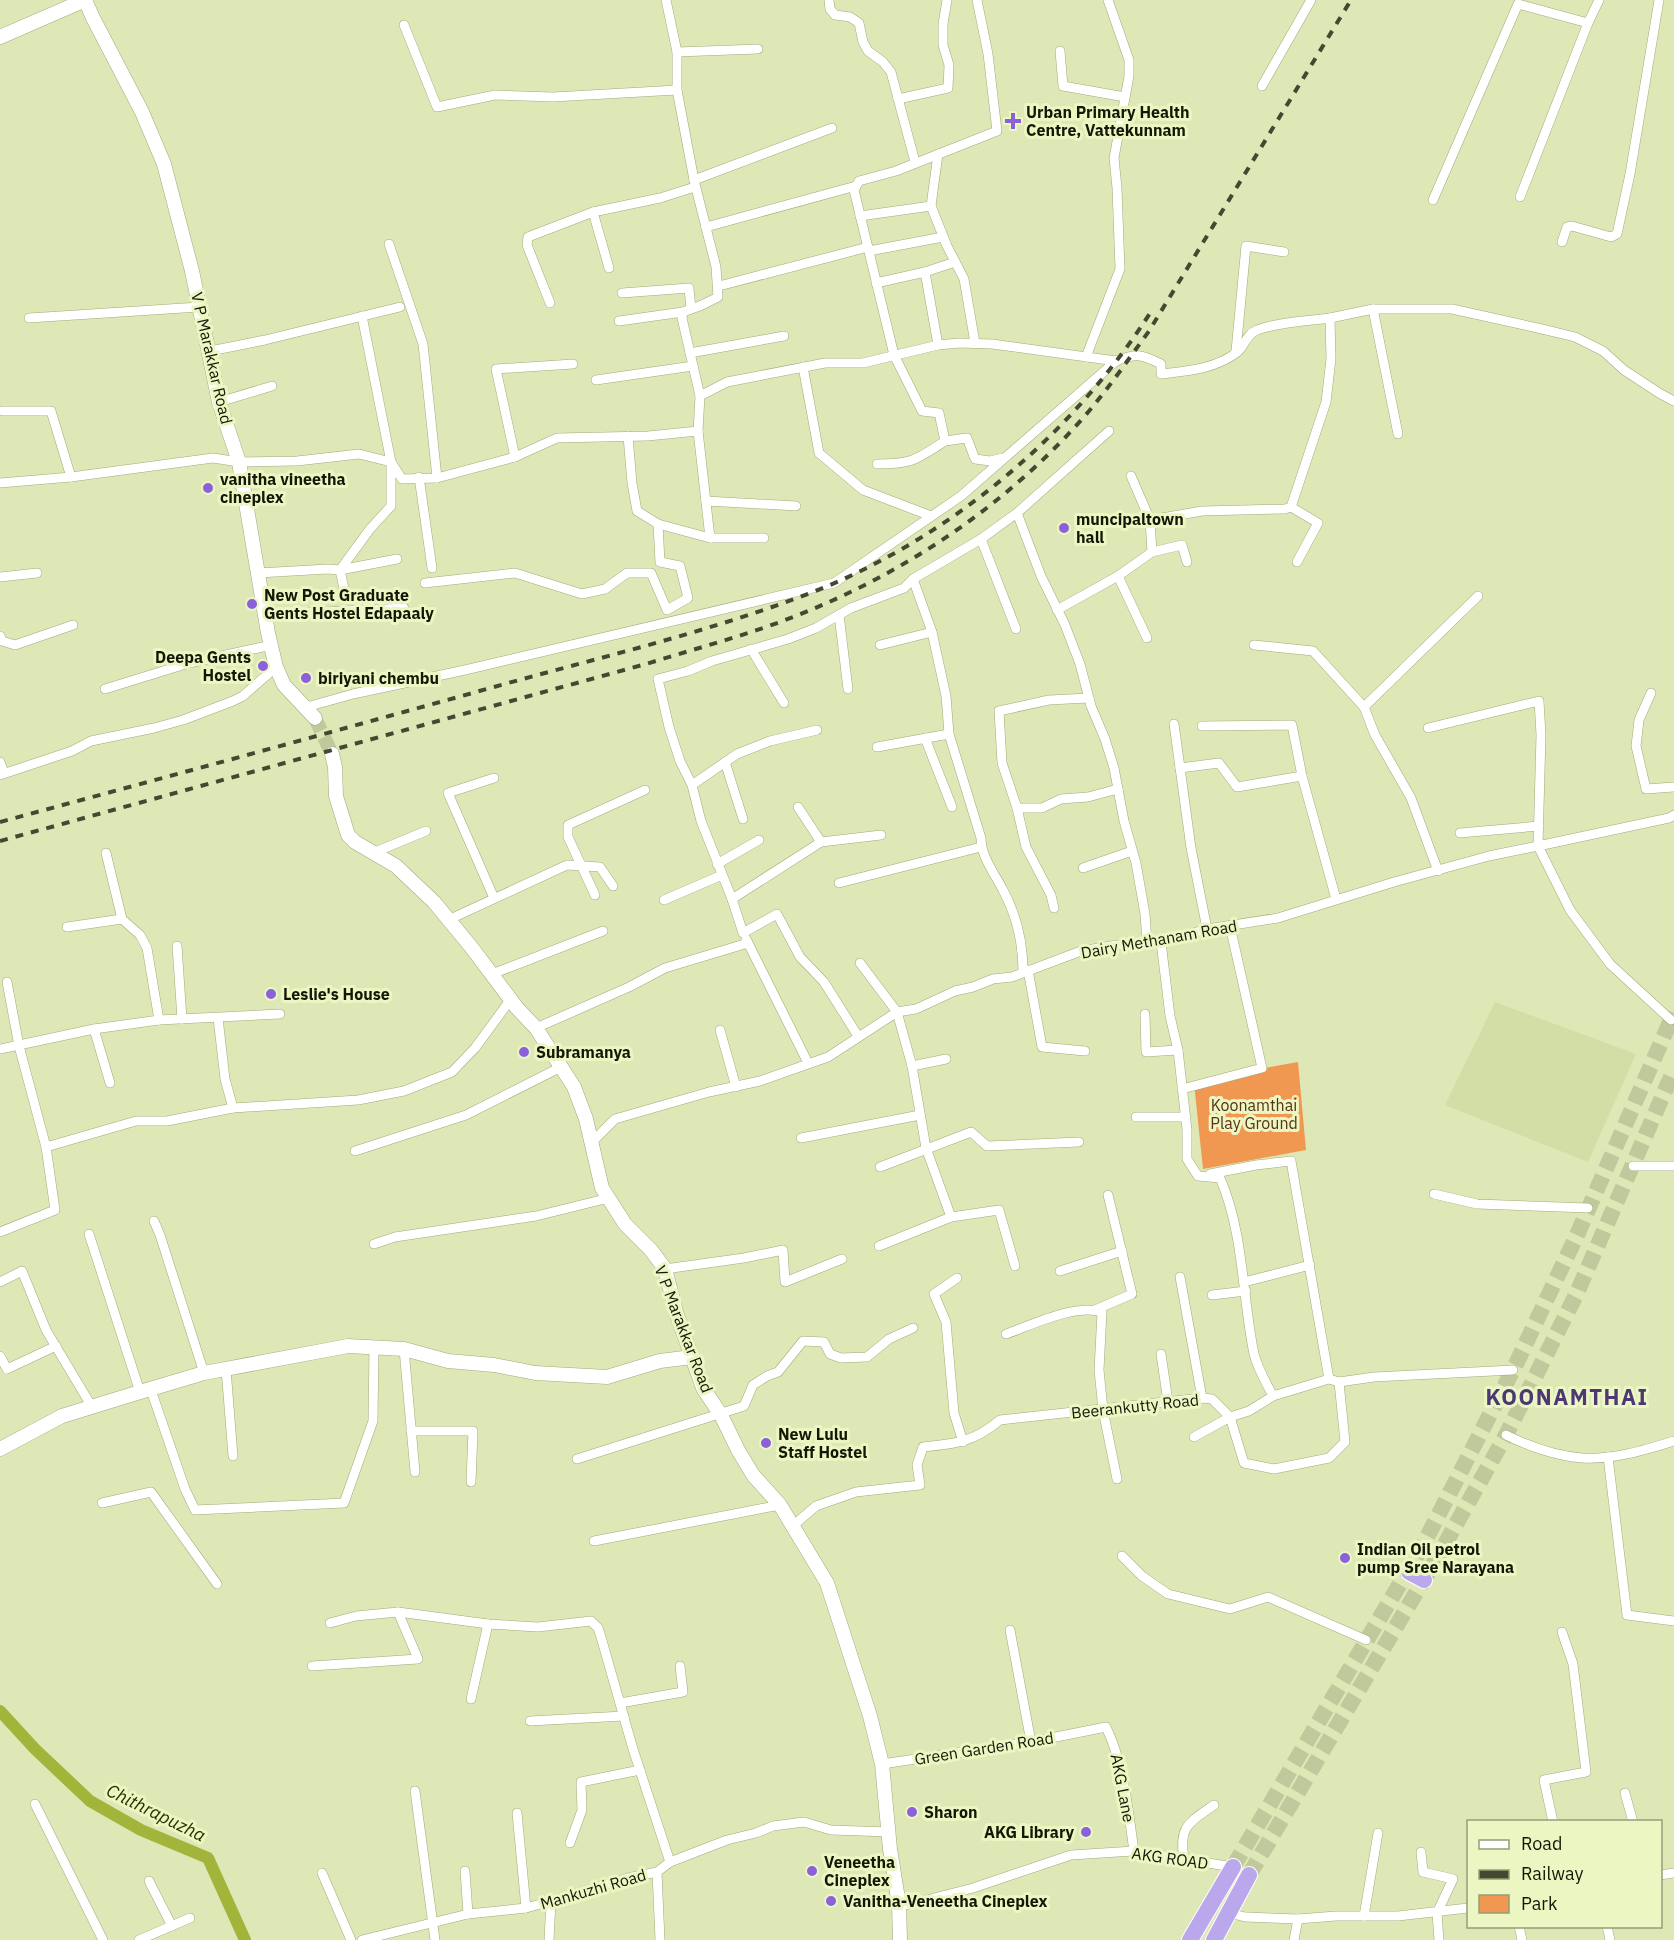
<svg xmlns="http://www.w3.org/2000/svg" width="1674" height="1940" viewBox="0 0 1674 1940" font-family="'IBM Plex Sans',sans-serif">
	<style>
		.built { fill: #d2dea5 }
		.green { fill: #f09851 }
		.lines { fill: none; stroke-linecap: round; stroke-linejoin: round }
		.canal { stroke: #a2b439; stroke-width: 12 }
		.secondary-tunnel { stroke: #c0c99c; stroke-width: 14; stroke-dasharray: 14 7; stroke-linecap: butt }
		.highway-tunnel { stroke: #c0c99c; stroke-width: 16; stroke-dasharray: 16 8; stroke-linecap: butt }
		.street-casing { stroke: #a1aa7b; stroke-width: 10 }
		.secondary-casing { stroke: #a1aa7b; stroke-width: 15 }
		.highway-casing { stroke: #fff; stroke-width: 18 }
		.street { stroke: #fff; stroke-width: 9 }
		.secondary { stroke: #fff; stroke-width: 14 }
		.highway { stroke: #bba7ec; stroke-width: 16 }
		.rail { stroke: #444830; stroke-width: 4; stroke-dasharray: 8 8; stroke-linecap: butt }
		.poi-dot { fill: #8c60da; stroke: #ebf6c3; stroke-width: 2 }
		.labels { text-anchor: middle; stroke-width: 6; stroke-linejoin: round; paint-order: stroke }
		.poi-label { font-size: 16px; font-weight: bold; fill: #141706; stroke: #ebf6c3; text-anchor: start }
		.street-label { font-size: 16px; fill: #141706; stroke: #ebf6c3 }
		.park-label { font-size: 16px; fill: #583213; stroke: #ebf6c3 }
		.water-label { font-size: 18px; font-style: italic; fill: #2a3100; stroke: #ebf6c3 }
		.district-label { font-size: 22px; font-weight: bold; letter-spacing: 1.5px; fill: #4d3874; stroke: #ebf6c3 }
	</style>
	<rect width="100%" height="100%" fill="#dee8b6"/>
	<path class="built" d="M1495 1002 1636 1054 1588 1162 1445 1105Z"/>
	<path class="green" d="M1298 1062 1306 1150 1203 1169 1194 1083 1248 1071Z"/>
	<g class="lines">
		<path class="canal" d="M0 1711 35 1749 90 1801 141 1830 208 1858 245 1940"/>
		<path class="secondary-tunnel" d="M315 718 332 754"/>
		<g class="highway-tunnel">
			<path d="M1233 1867 1424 1543 1517 1362 1577 1235 1674 1013"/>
			<path d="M1249 1875 1445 1544 1506 1435 1576 1295 1674 1070"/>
		</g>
		<g class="street-casing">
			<g id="street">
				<path d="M666 0 677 52V90L694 180 716 267 718 297 702 305 683 312 682 318 700 396"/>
				<path d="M829 0 830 9 835 15 850 17 859 23 863 42 868 51 883 62 891 72 915 162"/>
				<path d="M977 0 988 54 997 131 896 171 859 181 854 190 894 355 922 411 939 413 945 441 967 438 975 459 990 461 1003 458"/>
				<path d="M404 25 437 107 495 95 553 97 677 90"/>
				<path d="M1060 51 1063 86 1125 97"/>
				<path d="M677 52 758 49"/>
				<path d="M1262 86 1311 0"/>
				<path d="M898 99 948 88 949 65 943 45V24L947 0"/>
				<path d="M694 180 832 128"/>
				<path d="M1520 197 1588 23"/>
				<path d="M1433 200 1518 4 1588 23 1599 0"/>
				<path d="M931 206 947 246 964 279 975 343"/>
				<path d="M860 216 931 206 938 154"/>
				<path d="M706 227 856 186"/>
				<path d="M1562 242 1567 227 1572 226 1611 237 1617 234 1630 174 1659 0"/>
				<path d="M389 244 423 344 437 478"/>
				<path d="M869 251 943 237"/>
				<path d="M609 268 593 212 660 198 695 187"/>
				<path d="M925 272 955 262"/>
				<path d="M876 283 925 272 938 345"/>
				<path d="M719 286 868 247"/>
				<path d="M622 293 689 288 691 309"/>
				<path d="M550 303 527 245 528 237 593 212"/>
				<path d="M1373 309 1398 434"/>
				<path d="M29 318 199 307"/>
				<path d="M619 321 683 312"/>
				<path d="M210 351 265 340 400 307"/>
				<path d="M1236 351 1246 246 1284 252"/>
				<path d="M690 353 784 336"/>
				<path d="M1086 357 1120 269 1117 188 1114 158 1129 76V60L1108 0"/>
				<path d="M803 367 819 453 863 490 931 516"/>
				<path d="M596 380 693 366"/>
				<path d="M219 402 272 386"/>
				<path d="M2 411H51L71 477"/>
				<path d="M698 431 710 538H764"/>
				<path d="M628 436 632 483 637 511 658 524 710 538"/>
				<path d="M515 457 496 369 573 364"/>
				<path d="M877 464C912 464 916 460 945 441"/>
				<path d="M1131 476 1150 520"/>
				<path d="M419 477 432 568"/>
				<path d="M0 483 71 477 213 458 239 462 297 461 359 454 391 462 402 479 437 478 515 457 557 438 648 436 698 431 700 396 727 382 825 363H863L938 345 959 343 992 344 1116 361"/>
				<path d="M706 501 796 506"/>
				<path d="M1291 507 1318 523 1297 562"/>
				<path d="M1017 513 1041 576 1065 625 1080 664 1091 706 1105 739 1114 768 1124 821 1136 863 1145 914 1147 942"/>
				<path d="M981 539 1016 629"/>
				<path d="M1152 552 1182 545 1187 562"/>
				<path d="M340 570 370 529 391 506V462L362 316"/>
				<path d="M340 570 397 559"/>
				<path d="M258 573 328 569 340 570 346 598"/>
				<path d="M1118 576 1147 638"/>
				<path d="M0 577 37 573"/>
				<path d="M913 579 932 632 946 696 949 734 981 838C981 857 995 874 1003 890 1017 916 1023 943 1023 972"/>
				<path d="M425 583 515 573 582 594 605 589 627 573H651L667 610 688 598 680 566 660 562 658 524"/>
				<path d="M1057 610 1118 576 1152 552 1150 520 1202 511 1285 509 1291 507 1326 402 1331 359 1330 318 1373 309H1452L1542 329 1575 337 1603 351 1624 370 1659 393 1674 401"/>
				<path d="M265 615 404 608"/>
				<path d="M839 615 848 689"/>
				<path d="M0 636 2 641 15 645 73 625"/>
				<path d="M880 645 932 632"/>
				<path d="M1254 645 1313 651 1364 707 1375 735 1411 798 1438 871"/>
				<path d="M751 649 784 703"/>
				<path d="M105 689 189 663 272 645"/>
				<path d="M1651 693 1639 720 1636 746 1646 789 1674 787"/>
				<path d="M1364 707 1478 596"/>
				<path d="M303 708 353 694 465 670 834 583 961 496 1116 361C1136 353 1141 354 1161 364V374C1186 371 1215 369 1236 353 1245 347 1245 335 1257 330 1279 322 1307 321 1330 318"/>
				<path d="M1174 724 1191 848 1207 929"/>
				<path d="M1202 726 1292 725 1302 776 1336 899"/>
				<path d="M1428 728 1539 701 1541 735 1538 846 1669 818 1674 815"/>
				<path d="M925 738 952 807"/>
				<path d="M877 747 949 734"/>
				<path d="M0 762 4 773"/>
				<path d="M725 762 743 819"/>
				<path d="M1180 768 1219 763 1237 787 1302 776"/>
				<path d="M0 775 72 751 91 741 154 728 183 720 233 701 243 696 276 667"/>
				<path d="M494 778 448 793 494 898"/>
				<path d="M692 785 737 754 770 741 817 730"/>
				<path d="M798 807 821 842"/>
				<path d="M1017 808 1002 763 999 711 1049 700 1089 698"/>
				<path d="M1460 833 1539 826"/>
				<path d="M375 852 426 831"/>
				<path d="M106 853 122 919"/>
				<path d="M717 864 759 840"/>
				<path d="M1083 868 1132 851"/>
				<path d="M839 883 981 847"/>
				<path d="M595 895 568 837V825L645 790"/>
				<path d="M732 899 821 842 881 835"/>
				<path d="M664 900 722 875"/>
				<path d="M1054 908 1051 895 1026 847 1017 808H1042L1061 799 1088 797 1118 789"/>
				<path d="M448 920 567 865 600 867 613 886"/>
				<path d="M67 927 122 919 140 935 147 948 159 1020"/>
				<path d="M746 939 808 1063"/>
				<path d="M1161 942 1170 1016 1178 1050 1187 1130V1159L1198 1176 1220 1178C1244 1233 1242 1296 1254 1354 1258 1369 1266 1383 1273 1396"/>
				<path d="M177 946 182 1019"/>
				<path d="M860 963 897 1012 912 1066 926 1148 951 1217"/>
				<path d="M1028 970 1042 1047 1085 1051"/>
				<path d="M492 974 603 931"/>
				<path d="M1145 1014 1146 1052 1178 1050"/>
				<path d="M218 1018 225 1079 233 1108"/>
				<path d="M536 1028 629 987 665 968 748 943"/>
				<path d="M94 1029 110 1083"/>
				<path d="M720 1030 736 1087"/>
				<path d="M858 1036 824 982 800 957 777 914 743 933 732 899 701 821 692 785 680 761 669 727 658 679 688 671 712 661 788 639 816 628 851 608 904 588 913 579 981 539 1017 513 1109 431"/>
				<path d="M0 1049 94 1029 159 1020 280 1014"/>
				<path d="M912 1066 946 1059"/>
				<path d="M1182 1089 1262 1068 1230 926"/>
				<path d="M1136 1117H1186"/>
				<path d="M801 1138 920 1115"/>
				<path d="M591 1143 615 1119 709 1092 760 1081 828 1057 897 1012 916 1009 955 991 973 987 993 979 1012 977 1081 951 1117 945 1161 942 1207 929 1278 918 1394 882 1489 856 1538 846 1570 910 1610 964 1671 1020"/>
				<path d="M46 1147 136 1121H167L233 1108 358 1100 404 1091 452 1072 475 1048 511 999"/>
				<path d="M355 1151 466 1115 561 1067"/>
				<path d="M1633 1166H1674"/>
				<path d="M880 1167 971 1132 987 1146 1079 1142"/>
				<path d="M1210 1174 1256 1165 1291 1161 1329 1379"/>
				<path d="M1434 1194 1477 1204 1588 1208"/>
				<path d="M154 1221 160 1235 204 1373"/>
				<path d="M0 1232 55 1210 46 1147 19 1046 7 982"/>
				<path d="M89 1234 140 1392"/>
				<path d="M374 1244 395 1237 536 1216 609 1198"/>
				<path d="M879 1246 951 1217 999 1210 1015 1266"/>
				<path d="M665 1269 744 1258 783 1250 785 1282 842 1259"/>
				<path d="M1060 1271 1122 1251"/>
				<path d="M1180 1277 1202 1398"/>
				<path d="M957 1278 934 1294 946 1322 954 1413 963 1442"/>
				<path d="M0 1282 22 1271 46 1330 92 1407"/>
				<path d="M1244 1282 1310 1265"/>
				<path d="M1212 1295 1246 1291"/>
				<path d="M1095 1310 1132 1294 1108 1195"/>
				<path d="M1006 1334C1032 1325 1076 1303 1102 1312L1099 1370 1103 1410 1117 1479"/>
				<path d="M404 1349 415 1472"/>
				<path d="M1161 1354 1168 1402"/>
				<path d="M0 1356 7 1369 56 1346"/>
				<path d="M226 1369 233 1456"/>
				<path d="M151 1390 185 1489 195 1510 344 1503 373 1421 374 1347"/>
				<path d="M411 1431H473L471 1482"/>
				<path d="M1506 1435C1528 1446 1557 1456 1582 1458 1613 1460 1645 1450 1674 1441"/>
				<path d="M1194 1437 1230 1417 1244 1463 1274 1469 1329 1458 1345 1442 1339 1382"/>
				<path d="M1608 1457 1627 1615 1674 1621"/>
				<path d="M577 1459 744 1406 753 1385 767 1376 778 1372 803 1341 824 1342 830 1354 841 1358 867 1357 889 1339 913 1328"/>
				<path d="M102 1503 151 1492 217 1584"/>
				<path d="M794 1525 816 1506 856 1492 920 1485 917 1465 923 1447C955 1444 974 1442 1000 1420L1202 1398 1212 1399 1230 1417 1249 1411 1273 1396 1329 1379 1339 1382 1374 1377 1513 1370"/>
				<path d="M594 1541 780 1505"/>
				<path d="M1122 1556 1142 1576 1168 1594 1230 1609 1268 1597 1366 1640"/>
				<path d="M330 1623 356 1616 398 1612 488 1624 538 1627 591 1621 598 1628 601 1637 633 1749 670 1862"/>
				<path d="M1010 1630 1031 1742"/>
				<path d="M312 1666 418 1659 398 1612"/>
				<path d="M471 1699 488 1624"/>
				<path d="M620 1703 683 1692 680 1666"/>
				<path d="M530 1721 624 1716"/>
				<path d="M882 1764 1031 1742 1106 1727C1124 1764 1128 1810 1134 1851"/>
				<path d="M415 1791 435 1940"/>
				<path d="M1625 1793 1633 1822"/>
				<path d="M35 1804 103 1940"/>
				<path d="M517 1813 526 1908"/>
				<path d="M1553 1822 1544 1780 1586 1772 1573 1664 1562 1632"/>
				<path d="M570 1843 582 1810 581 1782 640 1770"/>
				<path d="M1421 1852 1423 1872 1453 1879 1437 1913 1439 1940"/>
				<path d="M1184 1858C1178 1826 1190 1822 1214 1805"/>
				<path d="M465 1871 468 1914"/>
				<path d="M657 1872 660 1940"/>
				<path d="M322 1873 351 1940"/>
				<path d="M1660 1875 1674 1873"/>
				<path d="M149 1881 172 1926"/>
				<path d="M899 1905 911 1904 973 1888 1071 1855 1134 1851 1233 1867"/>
				<path d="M1229 1913 1245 1917 1298 1919 1336 1916H1398L1468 1908"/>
				<path d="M1364 1916 1378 1833"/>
				<path d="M1519 1926 1522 1940"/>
				<path d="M1607 1926 1610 1940"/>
				<path d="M139 1940 190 1918"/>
				<path d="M362 1940 468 1914 526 1908 551 1901 628 1878 657 1872 670 1862 727 1840 756 1833 773 1826 804 1822 831 1830 889 1832"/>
				<path d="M549 1940 551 1901"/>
				<path d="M1294 1940 1298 1919"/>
			</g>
		</g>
		<g class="secondary-casing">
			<g id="secondary">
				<path d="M85 0 93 18 142 112 164 164 192 271 219 402 239 462 268 633 276 667 284 685 315 718"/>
				<path d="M0 37 85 0"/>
				<path d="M332 754 335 767 336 796 348 835 355 842 396 866 434 902 472 948 517 1008 536 1028 574 1087 586 1119 602 1188 625 1224 651 1250 665 1269 676 1312 703 1388 721 1415 738 1450 753 1475 780 1505 827 1583 870 1716 882 1764 890 1849 899 1905 900 1940"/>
				<path d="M0 1449 62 1416 140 1392 204 1373 348 1346 404 1349 448 1361 494 1365 535 1373 607 1377 660 1361 692 1357"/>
			</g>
		</g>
		<g class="highway-casing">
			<g id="highway">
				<path d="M1409 1572 1424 1580"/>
				<path d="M1190 1940 1233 1867"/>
				<path d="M1214 1940 1249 1875"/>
			</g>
		</g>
		<use href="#street" class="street"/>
		<use href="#secondary" class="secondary"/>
		<use href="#highway" class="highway"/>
		<g class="rail">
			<path d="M0 822C159 779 318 736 476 692 585 661 695 636 800 597 943 544 1071 438 1152 310"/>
			<path d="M0 841 646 664C691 650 736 638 780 622 891 581 994 515 1074 428 1102 398 1125 364 1149 331L1351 0"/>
		</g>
	</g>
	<g class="poi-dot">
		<path d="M1010 112h6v6h6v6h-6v6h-6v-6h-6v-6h6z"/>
		<circle cx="208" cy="488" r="6"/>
		<circle cx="1064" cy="528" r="6"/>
		<circle cx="252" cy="604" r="6"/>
		<circle cx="263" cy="666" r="6"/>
		<circle cx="306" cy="678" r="6"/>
		<circle cx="271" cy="994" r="6"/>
		<circle cx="524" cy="1052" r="6"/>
		<circle cx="766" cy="1443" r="6"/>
		<circle cx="1345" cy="1558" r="6"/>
		<circle cx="912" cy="1812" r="6"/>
		<circle cx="1086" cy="1832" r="6"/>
		<circle cx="812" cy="1871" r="6"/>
		<circle cx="831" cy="1901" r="6"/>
	</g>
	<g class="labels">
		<g class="poi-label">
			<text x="1026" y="118">Urban Primary Health<tspan x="1026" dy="18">Centre, Vattekunnam</tspan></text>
			<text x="220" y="485">vanitha vineetha<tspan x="220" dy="18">cineplex</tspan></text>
			<text x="1076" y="525">muncipaltown<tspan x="1076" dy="18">hall</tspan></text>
			<text x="264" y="601">New Post Graduate<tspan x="264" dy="18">Gents Hostel Edapaaly</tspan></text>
			<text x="251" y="663" text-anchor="end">Deepa Gents<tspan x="251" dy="18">Hostel</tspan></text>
			<text x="318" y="684">biriyani chembu</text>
			<text x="283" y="1000">Leslie's House</text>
			<text x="536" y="1058">Subramanya</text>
			<text x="778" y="1440">New Lulu<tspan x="778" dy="18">Staff Hostel</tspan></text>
			<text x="1357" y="1555">Indian Oil petrol<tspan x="1357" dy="18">pump Sree Narayana</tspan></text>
			<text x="924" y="1818">Sharon</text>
			<text x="1074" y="1838" text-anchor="end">AKG Library</text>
			<text x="824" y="1868">Veneetha<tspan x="824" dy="18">Cineplex</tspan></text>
			<text x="843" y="1907">Vanitha-Veneetha Cineplex</text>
		</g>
		<g class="street-label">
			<text transform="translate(212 358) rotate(77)" y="6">V P Marakkar Road</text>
			<text transform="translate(1159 939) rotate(-10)" y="6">Dairy Methanam Road</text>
			<text transform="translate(684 1329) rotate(69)" y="6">V P Marakkar Road</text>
			<text transform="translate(1135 1406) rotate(-6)" y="6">Beerankutty Road</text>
			<text transform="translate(984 1748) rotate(-9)" y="6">Green Garden Road</text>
			<text transform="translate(1123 1788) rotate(79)" y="6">AKG Lane</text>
			<text transform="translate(1170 1858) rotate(8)" y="6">AKG ROAD</text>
			<text transform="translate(593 1889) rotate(-16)" y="6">Mankuzhi Road</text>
		</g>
		<g class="park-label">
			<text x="1254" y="1111">Koonamthai<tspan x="1254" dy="18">Play Ground</tspan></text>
		</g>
		<g class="water-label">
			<text transform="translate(156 1813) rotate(26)" y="6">Chithrapuzha</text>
		</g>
		<g class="district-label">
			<text x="1567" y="1405">KOONAMTHAI</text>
		</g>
	</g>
	<rect x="1467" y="1820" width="195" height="108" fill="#ebf6c3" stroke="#959d77" stroke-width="1.5"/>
	<rect x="1479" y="1840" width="30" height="9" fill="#ffffff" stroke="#959d77" stroke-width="1.5"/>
	<text x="1521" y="1850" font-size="18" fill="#141706">Road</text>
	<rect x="1479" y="1870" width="30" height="9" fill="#444830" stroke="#959d77" stroke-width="1.5"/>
	<text x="1521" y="1880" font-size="18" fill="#141706">Railway</text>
	<rect x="1479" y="1895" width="30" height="18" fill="#f09851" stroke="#959d77" stroke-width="1.5"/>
	<text x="1521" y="1910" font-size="18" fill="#141706">Park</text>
</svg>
